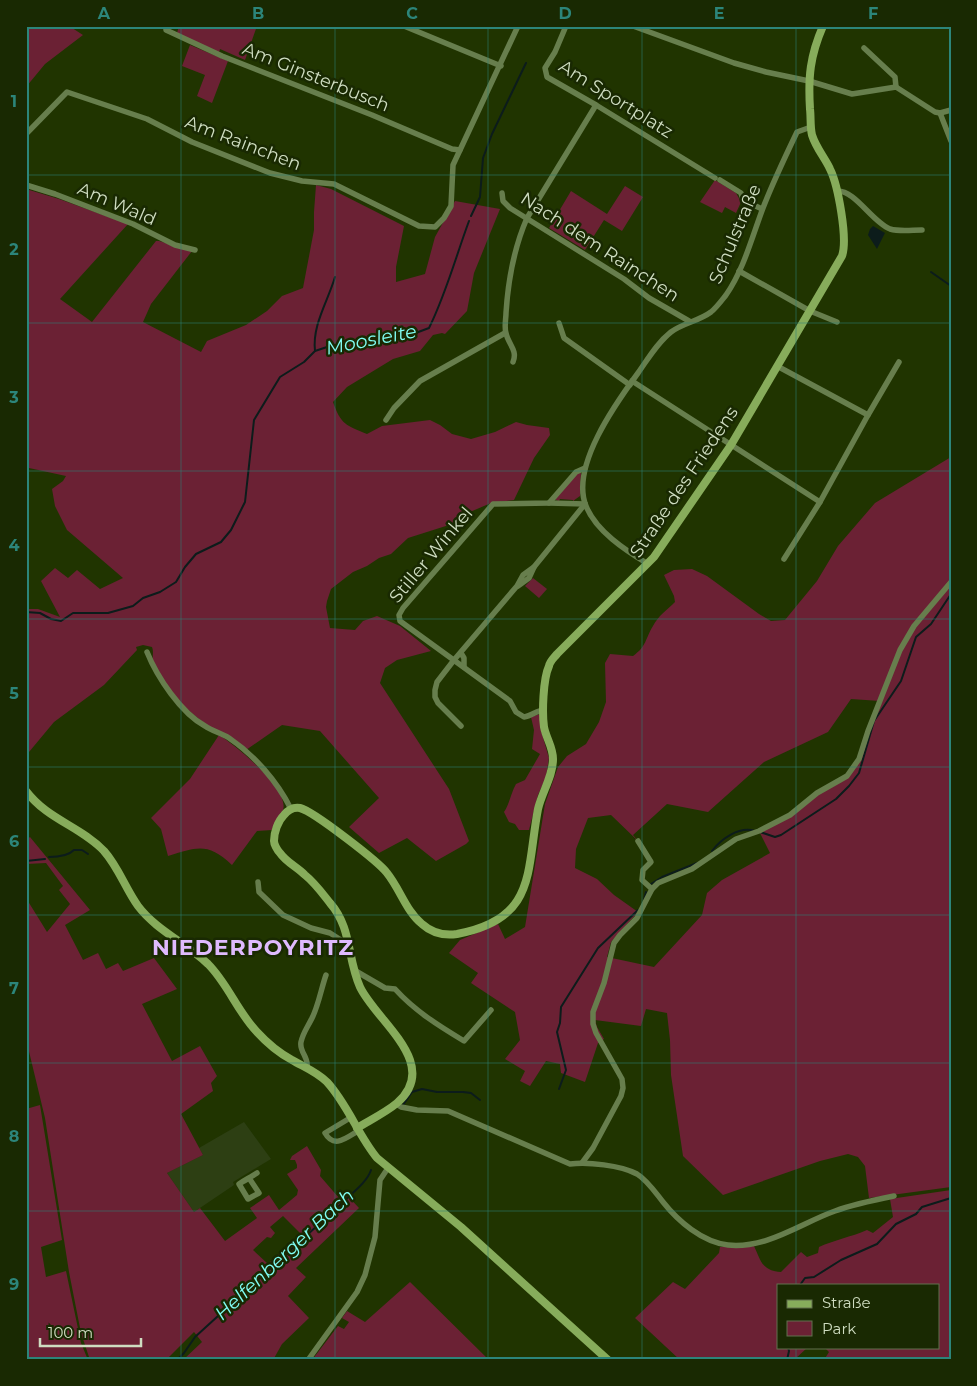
<svg xmlns="http://www.w3.org/2000/svg" width="977" height="1386" viewBox="0 0 977 1386" font-family="Montserrat,sans-serif">
	<style>
		.built { fill: #2d3f13 }
		.green { fill: #6b2134; fill-rule: evenodd }
		.water { fill: #0c1c1b }
		.lines { fill: none; stroke-linecap: round; stroke-linejoin: round }
		.stream { stroke: #0c1c1b; stroke-width: 2 }
		.street { stroke: #677e4d; stroke-width: 5.5 }
		.secondary { stroke: #87ac5b; stroke-width: 8 }
		.grid { fill: none; stroke: #2c857a; stroke-width: 1; stroke-opacity: 0.55 }
		.labels { text-anchor: middle; stroke-width: 5; stroke-linejoin: round; paint-order: stroke }
		.street-label { font-size: 18px; fill: #cfddc1; stroke: #192902 }
		.water-label { font-size: 19px; font-style: italic; fill: #80fdf3; stroke: #192902 }
		.district-label { font-size: 22px; font-weight: bold; letter-spacing: 1px; fill: #dfbafe; stroke: #192902 }
		.neatline { fill: none; stroke: #2c857a; stroke-width: 2 }
		.grid-label { font-size: 16px; text-anchor: middle; font-weight: bold; fill: #2c857a }
	</style>
	<rect width="100%" height="100%" fill="#203400"/>
	<path class="built" d="M244 1122 271 1159 233 1182 234 1185 194 1212 167 1173 203 1155 199 1148Z"/>
	<g class="green">
		<path d="M32 26 43 28 69 26 83 35 45 64 26 87V29Z"/>
		<path d="M179 26H257L245 60 220 49 219 53 177 33Z"/>
		<path d="M190 45 228 61 212 103 197 96 205 75 182 66Z"/>
		<path d="M715 180 736 193 741 202 736 213 725 207 722 213 700 202Z"/>
		<path d="M316 185 331 189 404 226 396 267V282L425 274 435 237 455 201 500 209 474 273 467 311 445 334 442 333 433 335 420 351 393 359 347 387 333 402C341 425 346 425 367 434L382 426 430 420 440 425 452 434 471 439 495 432 516 422 527 425 549 428 550 435 534 458 514 500 491 503 470 512 449 525 408 538 391 554 379 558 367 566 353 572 331 589 327 601 326 607 330 628 355 630 363 621 377 616 400 626 431 651 397 660 385 668 380 683 449 789 469 841 466 844 436 861 407 838 379 853 349 827 379 798 320 731 282 725 246 750C210 728 170 704 153 662 152 658 154 652 152 647L143 645 136 647 137 650 104 685 54 722 29 752 26 750V609H38L60 617 41 581 55 568 68 578 77 570 100 589 123 578 67 530 55 506 52 489 63 481 66 476 29 468 26 466V189L59 199 128 224 60 299 92 322 156 241H159L192 251 151 304 143 322 201 352 207 341 246 325 267 311 282 296 303 288 314 230V212Z"/>
		<path d="M625 186 643 197 622 231 604 220 585 250 549 228 571 191 607 214Z"/>
		<path d="M951 457V1187L869 1198 865 1166 858 1157 848 1154 820 1161 723 1195 683 1156 671 1075 670 1040 667 1013 646 1009 641 1026 595 1020 597 1027 604 1039 598 1043 585 1082 561 1073 560 1064 546 1061 530 1086 520 1081 525 1071 505 1059 520 1040 515 1012 471 983 478 973 449 953 460 940 498 924 505 939 525 927 545 804 558 767 567 756 586 744 599 722 606 702 605 663 610 654 633 656C647 646 645 639 653 626 658 616 667 610 675 602L674 596 664 575 674 570 692 569 707 576 759 614 771 621 785 620 817 581 838 546 875 503ZM851 699 880 701 854 769 790 815 759 831 770 853 722 880 707 893 702 915 654 967 607 957 611 942 638 912 614 895 597 879 575 868 576 849 588 818 611 815 638 841 633 835 667 804 708 812 764 762 828 732Z"/>
		<path d="M577 473H581L580 496 573 501V500L560 499 559 501 556 500 555 498Z"/>
		<path d="M533 578 547 589 539 598 525 586Z"/>
		<path d="M540 714V727L549 758 546 777 538 795 529 830H519L515 824 509 822 504 812C509 805 511 793 516 784L525 780 540 754 532 749 534 730 531 717Z"/>
		<path d="M219 735C235 745 290 789 283 810 281 817 274 822 272 830L257 831 232 865C208 842 197 847 168 856L161 829 151 818 190 779Z"/>
		<path d="M30 837 90 910 65 925 83 960 98 953 106 969 118 963 123 971 154 958 177 989 142 1004 172 1061 200 1046 217 1076 211 1083 213 1091 181 1114 203 1155 167 1173 194 1212 200 1208 225 1241 257 1218 250 1208 269 1195 279 1210 297 1195 298 1190 287 1174 297 1168V1165L295 1160H290L292 1156 307 1146 321 1170 320 1176 339 1198 345 1193 359 1208 296 1268 306 1277 288 1296 309 1318 282 1344 273 1360H183L202 1342 194 1332 166 1360H90L81 1333 69 1272 45 1118 26 1039V898L47 932 70 904 59 890 63 886 46 863 26 864V840ZM283 1216 301 1234 268 1264 253 1250 267 1237 271 1238 275 1233 270 1227Z"/>
		<path d="M40 1105 62 1240 41 1247 46 1277 66 1271 81 1343 88 1360H26V1109Z"/>
		<path d="M951 1190V1360H824L829 1352 824 1347H938V1285H778V1347H808L794 1360H680L635 1318 673 1282 685 1289 719 1253 720 1247 754 1246C761 1261 762 1271 781 1272L801 1252 807 1257 818 1253 819 1247C834 1240 851 1237 867 1230L873 1233 893 1217 890 1199Z"/>
		<path d="M410 1282 489 1360H312L338 1326 344 1329 349 1322 342 1318 347 1311 365 1322Z"/>
	</g>
	<path class="water" d="M873 226 885 233 877 249 868 235 870 229Z"/>
	<g class="lines">
		<g class="stream">
			<path d="M26 64 28 63"/>
			<path d="M471 216 480 197 483 158 492 134 526 63"/>
			<path d="M931 272 951 286"/>
			<path d="M315 351C312 325 328 301 335 277"/>
			<path d="M26 612 40 613 51 619 61 621 73 613H108L133 606 143 598 160 592 176 582 185 567 196 554 221 542 231 530 245 502 254 420 280 377 304 362 315 351 327 347 367 340H378L413 334 429 328C446 294 456 256 469 221"/>
			<path d="M760 832 775 837 781 835 836 799 849 786 859 773 874 721 901 681 916 637 931 624 951 594"/>
			<path d="M712 851C721 839 739 826 755 831"/>
			<path d="M49 857C58 857 68 856 74 850H82L88 854"/>
			<path d="M26 861 45 859"/>
			<path d="M651 884 662 877 697 863"/>
			<path d="M644 900 646 892"/>
			<path d="M559 1089 566 1070 557 1032 560 1023 561 1007 598 948 638 910"/>
			<path d="M403 1105 412 1092 422 1089 437 1092H463L471 1093 480 1100"/>
			<path d="M800 1285 805 1278 814 1277 841 1260 877 1244 896 1224 916 1214 922 1207 951 1198"/>
			<path d="M177 1360 184 1353 195 1337 340 1205C349 1195 367 1183 371 1170"/>
			<path d="M787 1360 789 1351 788 1347"/>
		</g>
		<g class="street">
			<path d="M166 26V30L222 56 372 115 452 149 460 150"/>
			<path d="M404 26 501 66"/>
			<path d="M566 26 555 52 545 68 547 77 596 105 715 178"/>
			<path d="M633 26 734 63 766 72 809 81 852 94 896 87 935 112 940 113 951 110"/>
			<path d="M864 48 895 77 896 87"/>
			<path d="M940 113 951 141"/>
			<path d="M26 134 67 92 147 119 192 142 270 173 302 181 334 184 419 226 435 227 444 218 451 206 453 165 518 26"/>
			<path d="M720 180 741 193 743 200 762 209"/>
			<path d="M26 185 55 194 133 224 175 245 195 250"/>
			<path d="M837 191C855 190 872 222 890 229 900 232 912 230 922 230"/>
			<path d="M502 193 503 201 510 208 624 279 649 298 689 321"/>
			<path d="M739 271 810 311 837 322"/>
			<path d="M559 323 564 338 630 385"/>
			<path d="M513 362C518 350 508 344 506 333 504 327 506 319 506 313 508 281 514 248 527 218L596 105"/>
			<path d="M777 366 868 415 820 502 784 559"/>
			<path d="M632 381 820 502"/>
			<path d="M868 415 899 362"/>
			<path d="M386 420 394 408 420 381 505 333"/>
			<path d="M549 503 585 504"/>
			<path d="M648 564C625 550 596 531 586 506 570 467 616 403 638 373 648 359 657 343 671 332 683 323 699 321 711 312 717 307 722 300 726 295 744 269 752 237 763 208 773 182 785 157 797 132L811 127"/>
			<path d="M518 586 529 578 534 567"/>
			<path d="M147 652C157 677 181 713 205 726 212 731 221 733 229 738 254 755 277 781 291 809"/>
			<path d="M461 653 464 658V667"/>
			<path d="M544 710C537 710 532 716 524 717L516 712 510 701 400 621 399 615 403 608 493 504 549 503 576 472 585 468"/>
			<path d="M461 726 438 703 435 697V690L437 682 454 660 517 586 523 575 534 567 585 504"/>
			<path d="M638 841 651 862 643 870 642 880 652 889"/>
			<path d="M258 882 259 892 283 915 311 928 330 933 344 942H348"/>
			<path d="M354 970 385 988 395 989C415 1011 439 1026 464 1041L491 1010"/>
			<path d="M307 1067C309 1057 299 1052 301 1042 303 1033 307 1028 311 1020 318 1008 321 989 326 975"/>
			<path d="M396 1104 401 1107 417 1110 448 1111 570 1164C588 1162 620 1165 637 1174 647 1180 655 1192 663 1202 678 1221 702 1242 728 1245 767 1249 801 1223 835 1211 854 1204 874 1200 894 1196"/>
			<path d="M350 1118 325 1133C334 1149 346 1138 358 1131"/>
			<path d="M582 1163 593 1148 621 1096 623 1088 622 1079 596 1033 593 1024V1012L604 983 614 943 620 935 637 918 652 889 658 883 692 869 736 839 759 831 790 815 817 793 847 776 859 759 868 731 900 650 914 626 951 582"/>
			<path d="M249 1178 259 1193 248 1199 239 1184C245 1180 251 1177 257 1173"/>
			<path d="M308 1360 357 1292 365 1275 375 1237 380 1180 388 1168"/>
		</g>
		<g class="secondary">
			<path d="M26 791C48 820 80 826 104 851 119 868 125 888 138 906 156 930 186 943 208 964 228 984 237 1011 257 1032 267 1043 279 1053 292 1060 304 1067 317 1072 327 1082 348 1105 358 1135 377 1158L461 1227 608 1360"/>
			<path d="M357 1128C370 1120 385 1113 397 1103 442 1064 376 1021 360 987 347 958 352 928 330 903 322 893 315 883 305 875 297 867 286 862 280 853 277 850 274 844 274 841 274 832 278 821 284 815 288 810 294 807 300 808 313 811 379 862 387 873 400 889 406 911 422 924 432 933 443 936 457 934 537 919 526 872 538 809 542 792 553 776 553 759 553 747 546 738 544 727 542 713 543 679 549 666 550 661 554 658 557 654L654 557 731 445 842 256C848 239 838 185 830 169 825 158 816 148 812 135 810 127 811 117 810 109 808 77 810 56 823 26"/>
		</g>
	</g>
	<path class="grid" d="M181 26V1360M335 26V1360M488 26V1360M642 26V1360M796 26V1285M26 175H951M26 323H951M26 471H951M26 619H951M26 767H951M26 915H951M26 1063H951M26 1211H951M796 1347V1360"/>
	<g class="labels">
		<g class="street-label">
			<text transform="translate(316 77) rotate(22)" y="6">Am Ginsterbusch</text>
			<text transform="translate(616 99) rotate(32)" y="6">Am Sportplatz</text>
			<text transform="translate(243 143) rotate(21)" y="6">Am Rainchen</text>
			<text transform="translate(117 204) rotate(23)" y="6">Am Wald</text>
			<text transform="translate(735 234) rotate(-67)" y="6">Schulstraße</text>
			<text transform="translate(600 247) rotate(33)" y="6">Nach dem Rainchen</text>
			<text transform="translate(684 482) rotate(-56)" y="6">Straße des Friedens</text>
			<text transform="translate(431 555) rotate(-50)" y="6">Stiller Winkel</text>
		</g>
		<g class="water-label">
			<text transform="translate(371 339) rotate(-11)" y="7">Moosleite</text>
			<text transform="translate(284 1254) rotate(-43)" y="7">Helfenberger Bach</text>
		</g>
		<g class="district-label">
			<text x="253" y="955">NIEDERPOYRITZ</text>
		</g>
	</g>
	<rect width="977" height="1386" fill="none" stroke="#192902" stroke-width="55"/>
	<rect x="777" y="1284" width="162" height="65" fill="#192902" stroke="#62714e"/>
	<rect x="787" y="1300" width="25" height="8" fill="#87ac5b" stroke="#62714e"/>
	<text x="822" y="1308" font-size="15" fill="#cfddc1">Straße</text>
	<rect x="787" y="1321" width="25" height="15" fill="#6b2134" stroke="#62714e"/>
	<text x="822" y="1334" font-size="15" fill="#cfddc1">Park</text>
	<path d="M40 1338v8h101v-8" fill="none" stroke="#cfddc1" stroke-width="2.5"/>
	<text x="48" y="1338" font-size="15" fill="#cfddc1" stroke="#192902" stroke-width="4" paint-order="stroke">100 m</text>
	<rect x="28" y="28" width="922" height="1330" class="neatline"/>
	<g class="grid-label">
		<text x="104" y="19">A</text>
		<text x="258" y="19">B</text>
		<text x="412" y="19">C</text>
		<text x="565" y="19">D</text>
		<text x="719" y="19">E</text>
		<text x="873" y="19">F</text>
		<text x="14" y="107">1</text>
		<text x="14" y="255">2</text>
		<text x="14" y="403">3</text>
		<text x="14" y="551">4</text>
		<text x="14" y="699">5</text>
		<text x="14" y="847">6</text>
		<text x="14" y="994">7</text>
		<text x="14" y="1142">8</text>
		<text x="14" y="1290">9</text>
	</g>
</svg>
